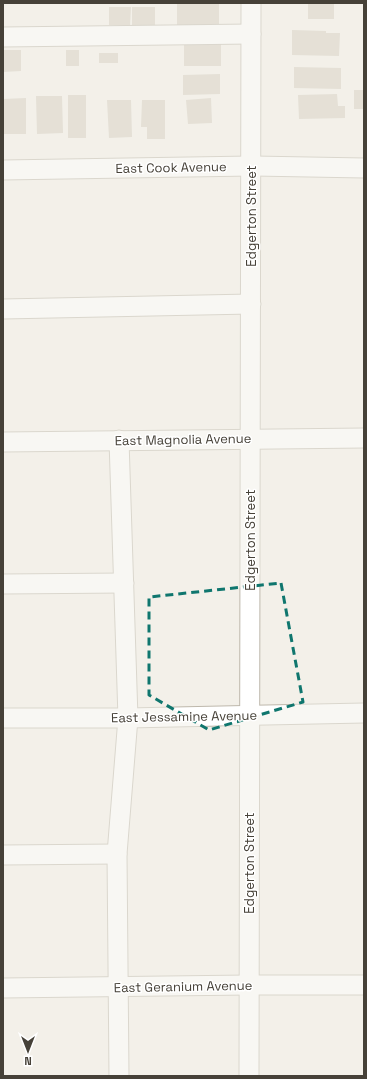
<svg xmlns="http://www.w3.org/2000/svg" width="367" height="1079" viewBox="0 0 367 1079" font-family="'Space Grotesk',sans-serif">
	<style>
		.building { fill: #d4ccbf }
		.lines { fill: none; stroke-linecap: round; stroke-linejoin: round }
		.minor-casing { stroke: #beb8ac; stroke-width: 21 }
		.minor { stroke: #fff; stroke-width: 19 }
		.marked { fill: none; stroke: #0f766e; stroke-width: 3; stroke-dasharray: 8 5; stroke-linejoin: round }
		.labels { text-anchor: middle; stroke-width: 3; stroke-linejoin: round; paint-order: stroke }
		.street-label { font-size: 13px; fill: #464138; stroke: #fff }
	</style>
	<rect width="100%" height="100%" fill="#f3f0e9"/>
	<g class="building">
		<rect x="177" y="3" width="42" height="23"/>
		<rect x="308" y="3" width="26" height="16"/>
		<path d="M109 7H131L130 26 109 25Z"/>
		<path d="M132 7H155V28L132 27Z"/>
		<path d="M292 30 326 31V33H340L339 56 292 55Z"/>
		<rect x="184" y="44" width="37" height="22"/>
		<path d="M3 50H21V71L3 72Z"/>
		<rect x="66" y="50" width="13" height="16"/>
		<rect x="99" y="53" width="19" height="10"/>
		<path d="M294 67 341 68V89L294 88Z"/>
		<path d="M220 74V94L183 95V75Z"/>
		<rect x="354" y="90" width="10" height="19"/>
		<path d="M337 94 338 106H345V118L299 119 298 95Z"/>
		<rect x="68" y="95" width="18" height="43"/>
		<path d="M36 96H62L63 133 37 134Z"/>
		<path d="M26 98V134H3V99Z"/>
		<path d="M211 98 212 123 188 124 186 100Z"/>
		<path d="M107 100H131L132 137 109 138Z"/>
		<path d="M142 100H165V139H147V127H141Z"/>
	</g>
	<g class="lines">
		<g class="minor-casing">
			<g id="minor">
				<path d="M3 37 251 34"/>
				<path d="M3 170 251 166 364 168"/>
				<path d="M3 309 251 304"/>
				<path d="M119 440 128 718 117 854 119 1076"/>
				<path d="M3 442 364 438"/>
				<path d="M3 584 124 583"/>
				<path d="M3 718H128L364 713"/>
				<path d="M3 855 117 854"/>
				<path d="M3 988 248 985H364"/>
				<path d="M249 1076 251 3"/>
			</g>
		</g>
		<use href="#minor" class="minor"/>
	</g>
	<path d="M0 0H367V1079H0ZM281 583 303 702 209 730 149 695V597Z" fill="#f3f0e9" fill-opacity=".55" fill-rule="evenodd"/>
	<path class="marked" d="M281 583 303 702 209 730 149 695V597Z"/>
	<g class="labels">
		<g class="street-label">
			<text transform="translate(171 167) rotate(-1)" y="5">East Cook Avenue</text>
			<text transform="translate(251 216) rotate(-90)" y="5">Edgerton Street</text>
			<text transform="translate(183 439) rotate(-1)" y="5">East Magnolia Avenue</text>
			<text transform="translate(250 540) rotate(-90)" y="5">Edgerton Street</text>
			<text transform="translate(184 716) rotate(-1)" y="5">East Jessamine Avenue</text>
			<text transform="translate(249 863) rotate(-90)" y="5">Edgerton Street</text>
			<text transform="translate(183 986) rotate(-1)" y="5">East Geranium Avenue</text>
		</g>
	</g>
	<rect width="367" height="1079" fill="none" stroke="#464138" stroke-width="8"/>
	<g transform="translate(28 1051) rotate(180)" stroke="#ffffff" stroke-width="3" paint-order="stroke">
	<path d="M0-3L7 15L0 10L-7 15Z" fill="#464138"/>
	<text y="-6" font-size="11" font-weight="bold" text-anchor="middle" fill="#464138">N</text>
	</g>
</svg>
